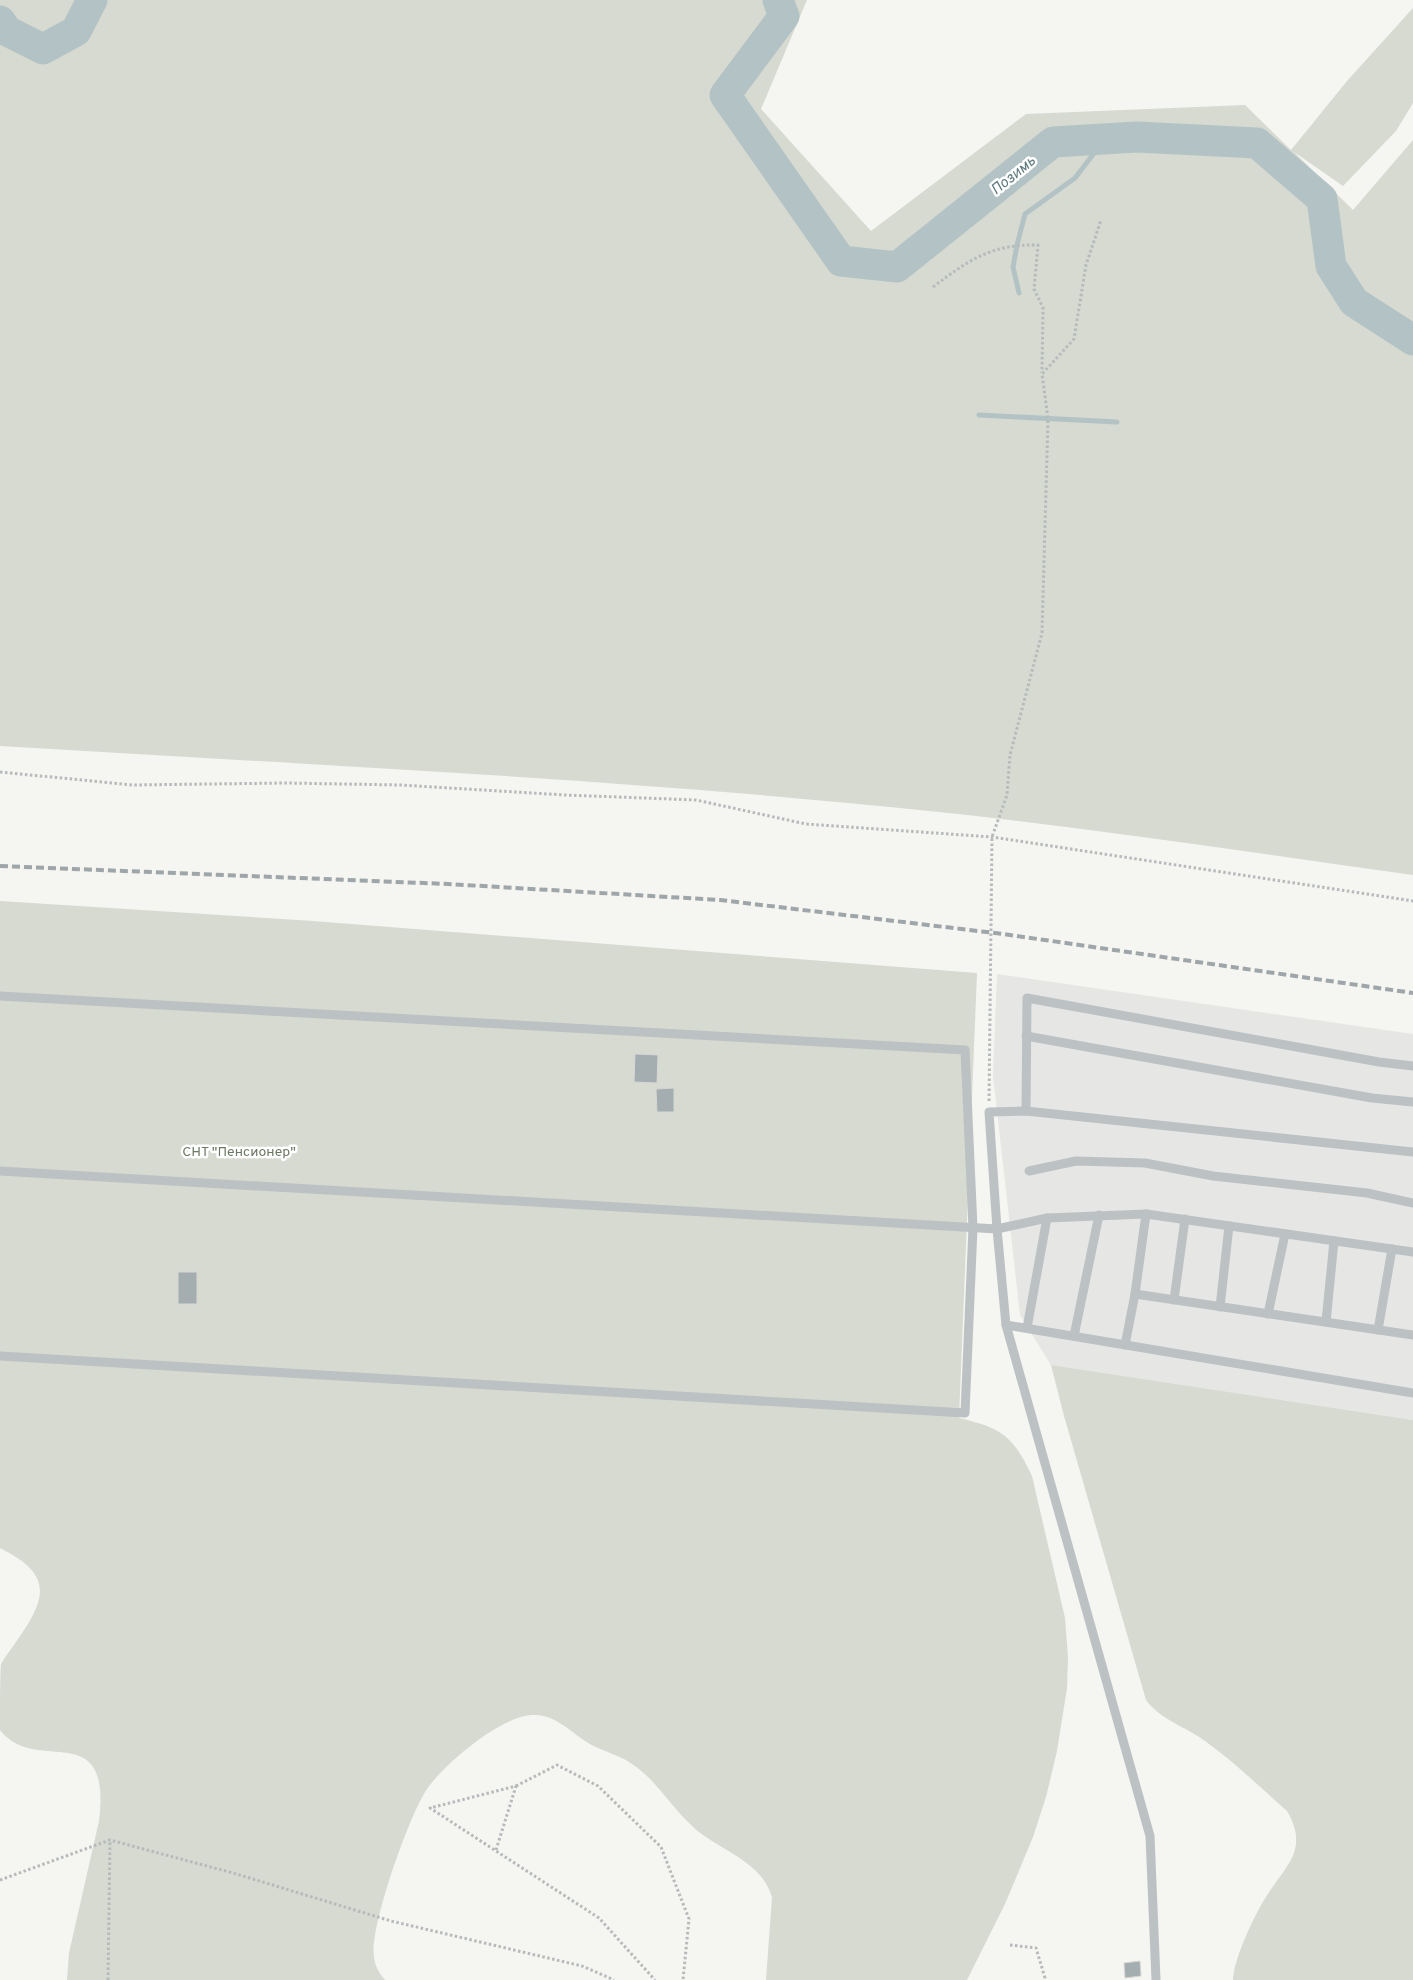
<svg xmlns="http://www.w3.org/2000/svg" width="1413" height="1980" viewBox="0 0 1413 1980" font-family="Overpass,sans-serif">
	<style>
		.built { fill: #e6e6e5 }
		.green { fill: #d6dad1 }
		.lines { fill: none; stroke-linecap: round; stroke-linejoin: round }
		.stream { stroke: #b3c3c5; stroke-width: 5 }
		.river { stroke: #b3c3c5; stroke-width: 31 }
		.building { fill: #a4aeb1; stroke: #d7d6d4 }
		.path { stroke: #b6babb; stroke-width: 3; stroke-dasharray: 2.5 2.5; stroke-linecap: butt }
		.minor { stroke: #bcc1c3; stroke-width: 9 }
		.rail { stroke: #9ea6a9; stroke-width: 4; stroke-dasharray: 8 4; stroke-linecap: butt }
		.labels { text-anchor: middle; stroke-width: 5; stroke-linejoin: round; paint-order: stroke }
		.park-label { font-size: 14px; fill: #6c7964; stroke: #fff }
		.water-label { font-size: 15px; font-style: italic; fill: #617b7f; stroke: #fff }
	</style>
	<rect width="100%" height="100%" fill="#f5f5f2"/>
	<path class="built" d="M997 974 1413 1034V1420L1051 1365 1020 1315 993 1076Z"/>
	<g class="green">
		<path d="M0 0H807L761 109 871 231 1026 114 1245 105 1291 150 1347 81 1413 8V103L1396 131 1343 186 1294 152 1353 210 1413 140V875C1255 853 1098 829 939 812 627 779 313 765 0 746Z"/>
		<path d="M0 901 313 921 977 973 959 1418C1002 1428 1013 1436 1032 1476L1065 1618 1068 1658 1067 1688 1057 1751 1046 1797 1033 1837 1005 1904 967 1980H766L772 1897C761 1859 716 1850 690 1824 670 1805 655 1779 632 1764 618 1754 600 1751 585 1741 570 1731 556 1716 536 1715 505 1712 444 1764 427 1789 410 1813 369 1928 374 1957 375 1966 379 1973 385 1980H67L69 1953 99 1821C112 1714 36 1777 0 1730 0 1719 0 1672 1 1664 5 1657 11 1649 16 1642 47 1598 54 1575 0 1548Z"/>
		<path d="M1051 1365 1413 1420V1980H1233C1234 1958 1254 1916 1266 1897 1285 1866 1310 1850 1287 1811 1260 1787 1234 1762 1205 1741 1185 1726 1162 1721 1146 1700L1064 1416Z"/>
	</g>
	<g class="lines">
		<g class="stream">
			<path d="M1019 293 1013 267 1017 245 1025 214 1075 178 1105 139"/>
			<path d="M979 415 1117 422"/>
		</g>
		<g class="river">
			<path d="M778 0 784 16 725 95 841 261 897 267 1053 142 1137 137 1257 143 1322 199 1331 266 1354 302 1413 340"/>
			<path d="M0 21 7 31 43 49 76 31 92 0"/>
		</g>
	</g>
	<g class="building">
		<path d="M635 1054 658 1055 657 1083 634 1082Z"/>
		<path d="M674 1088V1112H657L656 1089Z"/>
		<rect x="178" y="1272" width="19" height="32"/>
		<path d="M1140 1961 1141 1976 1125 1978 1124 1963Z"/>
	</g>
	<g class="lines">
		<g class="path">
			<path d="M933 287C969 260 991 244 1038 245L1034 289 1043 308 1042 373"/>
			<path d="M0 772 133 785 286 783 400 785 565 795 696 800 806 824 992 837 1413 901"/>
			<path d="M989 1101 992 837 1007 795 1010 755 1042 633 1048 419 1042 374 1074 339 1086 265 1101 220"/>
			<path d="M516 1786 557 1765 598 1786 661 1847 689 1919 683 1980"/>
			<path d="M496 1850 516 1786 430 1808 599 1918 655 1980"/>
			<path d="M0 1880 110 1840 233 1873 391 1921 582 1966 614 1980"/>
			<path d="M1010 1945 1036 1948 1045 1978 1044 1980"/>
			<path d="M108 1980 110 1840"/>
		</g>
		<g class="minor">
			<path d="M0 996 965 1050 973 1228 965 1413 0 1356"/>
			<path d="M1026 1036 1372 1098 1413 1102"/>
			<path d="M1026 1111 1027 998 1379 1062 1413 1066"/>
			<path d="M0 1171 997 1229 1047 1218 1146 1214 1413 1252"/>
			<path d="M1029 1171 1076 1161 1145 1163 1213 1176 1367 1193 1413 1203"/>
			<path d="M1135 1294 1413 1335"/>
			<path d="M1174 1300 1185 1219"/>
			<path d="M1220 1307 1229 1226"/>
			<path d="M1268 1314 1285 1234"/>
			<path d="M1326 1322 1334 1241"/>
			<path d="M1006 1325 1413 1393"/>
			<path d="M1027 1328 1047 1218"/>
			<path d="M1378 1330 1392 1249"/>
			<path d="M1074 1336 1099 1215"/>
			<path d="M1125 1345 1135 1294 1146 1214"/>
			<path d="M1156 1980 1150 1836 1006 1325 997 1229 989 1112 1026 1111 1413 1152"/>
		</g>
		<path class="rail" d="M0 866 448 884 720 900 1003 934 1413 993"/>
	</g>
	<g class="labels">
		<g class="park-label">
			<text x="239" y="1156">СНТ "Пенсионер"</text>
		</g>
		<g class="water-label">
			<text transform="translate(1013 175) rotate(-39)" y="5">Позимь</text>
		</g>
	</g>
</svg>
